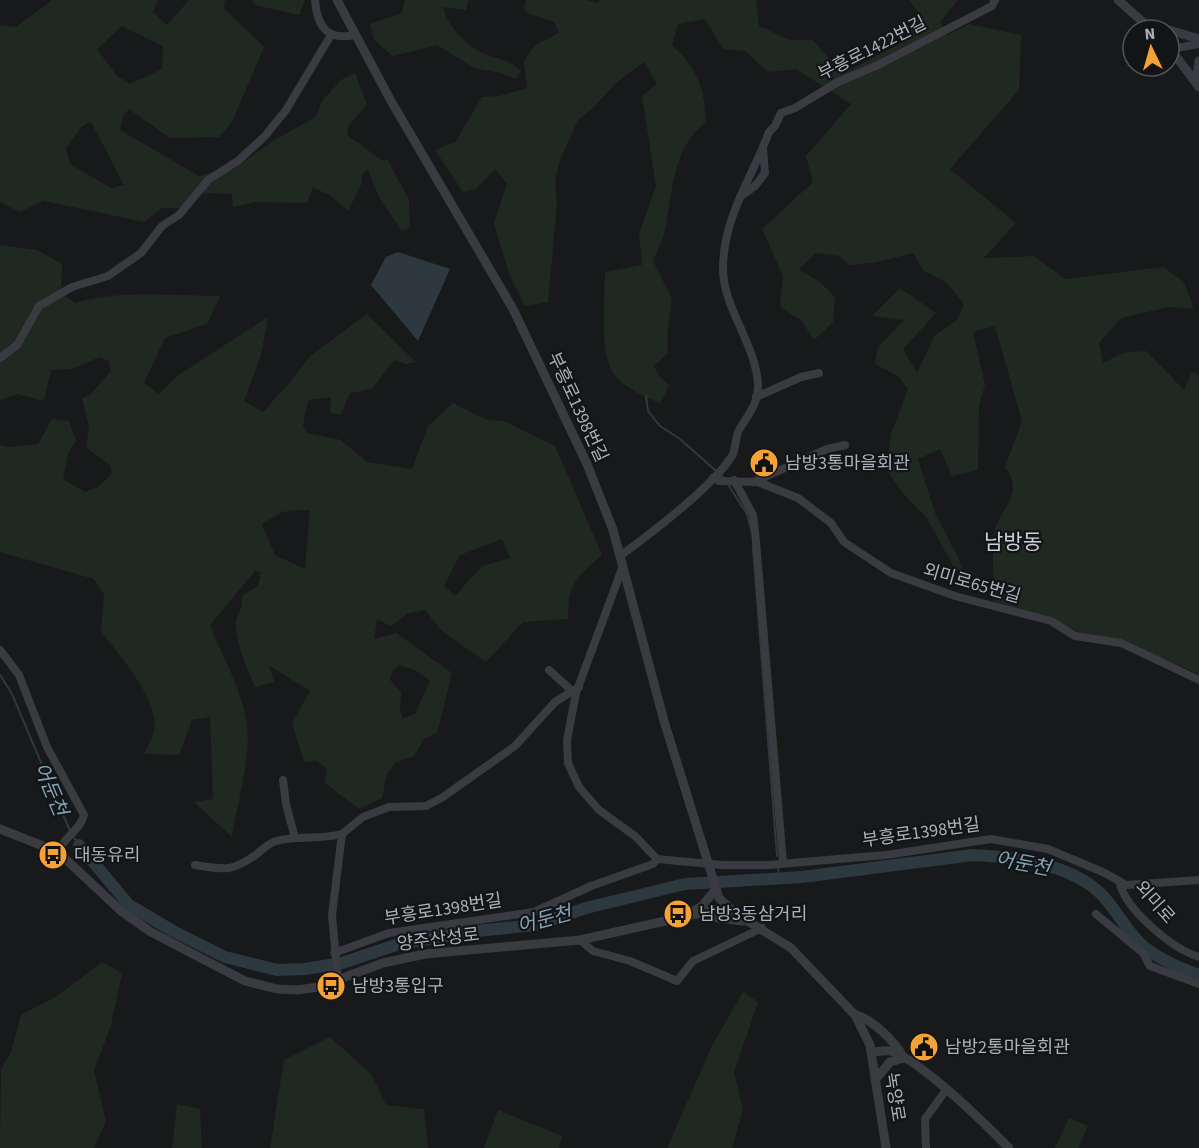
<svg xmlns="http://www.w3.org/2000/svg" width="1199" height="1148" viewBox="0 0 1199 1148" font-family="'Source Sans 3','Noto Sans KR',sans-serif">
	<style>
		.green { fill: #202921; fill-rule: evenodd }
		.water { fill: #2e393f }
		.lines { fill: none; stroke-linecap: round; stroke-linejoin: round }
		.stream { stroke: #2e393f; stroke-width: 2 }
		.river { stroke: #2e393f; stroke-width: 12 }
		.minor { stroke: #393b40; stroke-width: 8 }
		.tertiary { stroke: #393b40; stroke-width: 9 }
		.labels { text-anchor: middle; stroke-width: 4.5; stroke-linejoin: round; paint-order: stroke }
		.street-label { font-size: 18px; fill: #abb1ba; stroke: #131416 }
		.poi-label { font-size: 18px; fill: #abb1ba; stroke: #131416; text-anchor: start }
		.water-label { font-size: 20px; font-style: italic; fill: #82a2b5; stroke: #131416 }
		.quarter-label { font-size: 21px; fill: #ccd0d6; stroke: #131416 }
	</style>
	<rect width="100%" height="100%" fill="#18191b"/>
	<g class="green">
		<path d="M52 0H158L153 12 167 25 189 0H225L224 8 264 47 232 122 219 137 170 138 129 109 123 115 120 130 199 176 242 163 276 139 309 121 316 116 322 101 341 80 355 73 367 105 349 125 347 135 383 161 387 159 409 200 410 227 402 231 380 199 368 170 363 173 361 185 348 211 331 196 313 187 307 203 255 202 233 207 232 194 204 193 185 208H162L144 222 44 201 19 212 0 202V25L16 27ZM122 26 163 46 162 69 130 84 117 76 97 49ZM91 122 124 185 111 188 70 164 66 148 82 126Z"/>
		<path d="M252 0H305L299 15 255 5Z"/>
		<path d="M405 0H468L466 10 443 7C447 26 468 48 487 55 504 61 505 58 521 71L515 79 501 73 474 68 437 45 393 56 374 40 370 24 402 13Z"/>
		<path d="M526 0H587L598 3 599 0H756L759 26 790 40H813L842 74 898 45 910 34 918 12 909 0H958L940 22 947 35 969 24 1021 35 1019 90 950 169 1016 223 984 258 1034 256 1065 279 1163 267 1184 282 1194 309 1169 307 1121 318 1099 343 1103 363 1123 353 1146 351 1184 390 1192 372 1199 375V674L1122 641 1081 633 1050 618 994 601C994 579 991 553 995 531 998 509 1027 496 1005 467L1022 421 995 326 973 332 985 385 979 405 978 470 952 476 940 449 918 459 935 513 958 557 968 587 964 585 926 517 901 491 886 469 891 434 908 389 898 376 875 364 878 347 904 320 872 316 900 288 936 313 903 349 917 373 935 335 957 320 964 304 947 283 923 270 913 253 873 263 849 265 839 256 816 253 799 269 820 282 835 297 833 322 814 340 801 320 780 307 783 276 762 229 813 182 806 156 851 104 796 69 768 72 745 51 723 49 705 19 678 24 672 45C698 69 704 87 706 122 672 148 673 191 665 230 663 240 657 251 653 261L672 299 667 333 668 353 654 366 659 376 669 385 661 403C645 398 623 387 614 374 599 353 605 297 605 272L642 265 639 234 656 186 642 96 657 84 644 62 616 83 595 106 578 120 560 160 555 181 557 204 548 302 525 306 509 274 494 223 507 184 495 169 476 189 463 192 435 150 455 142 482 97 499 96 527 88 524 61 535 45 559 33 554 22 527 13 524 8Z"/>
		<path d="M0 245 37 250 62 264 61 294 76 303C112 290 179 296 220 296L207 324 165 338 144 383 159 394 177 376 268 317 261 355 244 401 263 412 290 382 310 356 367 314 416 362 406 364 394 360 372 389 350 393 341 415 330 413 331 397 308 400 303 426 307 433 341 440 367 462 412 469 428 426 453 403 485 419 504 421 555 446 602 555C576 578 568 583 568 619L523 622 486 662 442 631 425 610 407 614 391 626 377 619 374 639 396 633 452 673 437 733 424 739 414 756 395 763 387 774 382 798 359 809 325 783 327 769 317 761 304 762 292 723 310 691 269 665 274 682 255 687C248 670 235 642 236 623 237 612 243 612 242 596L258 586 261 572 255 571 210 625C223 658 243 691 247 726 251 758 237 804 232 837L194 802 213 799 210 717 192 720 179 755 144 754C147 747 152 740 154 733 161 700 119 656 101 631L104 595 94 579 0 552V445L9 447 38 444 52 419 69 421 76 441 68 453 63 479 85 492 98 487 112 474 110 465 86 448 89 427 82 398 90 395 111 371 109 361 99 357 73 369 51 370 44 401 17 394 0 400ZM297 510H310L305 569 275 555 262 524 282 512ZM502 539 510 558 482 566 455 596 444 586 460 555ZM399 665 417 671 430 681 415 714 403 718 400 710 401 692 390 680 392 672Z"/>
		<path d="M102 962 122 973 111 1025 94 1071 106 1121 94 1148H0L1 1069 11 1052 21 1015 57 996Z"/>
		<path d="M743 992 758 1002 734 1072 743 1109 732 1148H667L712 1046Z"/>
		<path d="M330 1037 371 1074 386 1105 424 1109 428 1148H270L284 1060Z"/>
		<path d="M177 1104 200 1109 202 1148H172Z"/>
		<path d="M498 1110 562 1136 559 1148H484Z"/>
		<path d="M1069 1118 1088 1126 1078 1148H1055Z"/>
	</g>
	<path class="water" d="M398 252 450 269 418 341 371 285 386 257Z"/>
	<g class="lines">
		<g class="stream">
			<path d="M646 396 648 411 660 426 680 439 724 478"/>
			<path d="M727 483 747 514 752 533"/>
			<path d="M753 548 777 856"/>
			<path d="M0 675 12 694 70 831"/>
			<path d="M73 836 79 845"/>
			<path d="M778 867 779 877"/>
		</g>
		<path class="river" d="M79 845 129 905 173 931 225 957 277 970 305 969 342 963 399 944 476 931 536 925 586 908 685 884 802 877 973 855C1014 857 1067 863 1099 892 1114 906 1124 927 1139 942 1153 957 1180 968 1199 975"/>
		<g class="minor">
			<path d="M315 0C317 26 327 41 354 35"/>
			<path d="M1171 49 1199 44"/>
			<path d="M740 197 755 186 765 173 763 148"/>
			<path d="M0 358 17 345 39 306 72 287 108 276 141 253 162 226 179 215 208 180 239 160 265 136 286 110 331 35"/>
			<path d="M756 397 801 377 819 373"/>
			<path d="M713 478 719 481 758 482 798 498 831 523 844 542 891 573 955 596 1051 621 1075 636 1121 643 1199 680"/>
			<path d="M734 480 753 515 755 530 783 862"/>
			<path d="M754 482 827 449 845 445"/>
			<path d="M620 556C650 534 713 486 732 456 736 449 735 438 739 430 747 416 759 403 758 385 756 344 723 308 723 269 723 217 752 178 769 132L775 126 781 113 795 108 838 82 878 65 992 6 995 0"/>
			<path d="M623 566 576 693 567 740 568 763 579 787 599 810 635 836 657 859"/>
			<path d="M0 650 19 675 47 747 84 815C81 829 64 837 58 852"/>
			<path d="M549 670 571 690"/>
			<path d="M283 780 286 804 295 838"/>
			<path d="M195 865C225 870 232 872 257 854 263 849 269 843 276 841 298 835 319 840 342 834"/>
			<path d="M1120 884C1127 911 1173 949 1199 957"/>
			<path d="M1096 914 1143 953 1150 966 1199 984"/>
			<path d="M580 940 593 951 630 961 677 981 693 961 762 928"/>
			<path d="M334 953 389 933 534 912 591 886 653 864 657 859 722 865H768L886 855 991 839 1048 849 1105 873 1126 885 1199 880"/>
			<path d="M338 981 332 915 342 834 363 817 389 807 426 806 443 797 515 746 555 702 579 687"/>
			<path d="M926 1148 925 1119 946 1090"/>
		</g>
		<g class="tertiary">
			<path d="M337 0 391 101 513 309 587 464 613 530 664 721 719 898 736 914 791 948 855 1015 870 1045 886 1148"/>
			<path d="M1118 0 1152 30"/>
			<path d="M1169 30 1199 39"/>
			<path d="M1169 47 1199 87"/>
			<path d="M1196 83 1199 61"/>
			<path d="M0 829 58 852 121 911 151 932 245 981 277 989 298 990 318 987 383 963 425 954 580 940 728 907"/>
			<path d="M692 912 702 906 716 889"/>
			<path d="M705 916 742 921"/>
			<path d="M855 1015C873 1019 895 1042 904 1058"/>
			<path d="M871 1052C877 1052 884 1050 890 1051 920 1059 985 1124 1009 1148"/>
			<path d="M875 1080 890 1062 904 1058"/>
		</g>
	</g>
	<defs>
		<g id="civic-disc" transform="scale(1.5)"><circle r="9.5" fill="#f4a237" stroke="#131416"/><path d="M-.6-6.5H3V-4.5H.6V-3L4-1V1h2V6H-6V1h2V-1L-.6-3ZM-1.2 2.5V6h2.4V2.5Z" fill="#111"/></g>
		<g id="bus-disc" transform="scale(1.5)"><circle r="9.5" fill="#f4a237" stroke="#131416"/><path d="M-5-6H5V4H4V6H2V4H-2V6H-4V4H-5ZM-3.5-4V0h7V-4ZM-3.5 1.2v1.5H-2V1.2ZM2 1.2v1.5H3.5V1.2Z" fill="#111"/></g>
	</defs>
	<g fill-rule="evenodd">
		<use href="#civic-disc" x="764" y="463"/>
		<use href="#bus-disc" x="53" y="855"/>
		<use href="#bus-disc" x="678" y="914"/>
		<use href="#bus-disc" x="331" y="986"/>
		<use href="#civic-disc" x="924" y="1047"/>
	</g>
	<g class="labels">
		<g class="street-label">
			<text transform="translate(872 48) rotate(-27)" y="6">부흥로1422번길</text>
			<text transform="translate(578 407) rotate(65)" y="6">부흥로1398번길</text>
			<text transform="translate(972 583) rotate(16)" y="6">외미로65번길</text>
			<text transform="translate(921 832) rotate(-8)" y="6">부흥로1398번길</text>
			<text transform="translate(1155 902) rotate(48)" y="6">외미로</text>
			<text transform="translate(443 909) rotate(-9)" y="6">부흥로1398번길</text>
			<text transform="translate(438 939) rotate(-7)" y="6">양주산성로</text>
			<text transform="translate(895 1097) rotate(81)" y="6">녹양로</text>
		</g>
		<g class="poi-label">
			<text x="785" y="469">남방3통마을회관</text>
			<text x="74" y="861">대동유리</text>
			<text x="699" y="920">남방3동삼거리</text>
			<text x="352" y="992">남방3통입구</text>
			<text x="945" y="1053">남방2통마을회관</text>
		</g>
		<g class="water-label">
			<text transform="translate(51 789) rotate(67)" y="7">어둔천</text>
			<text transform="translate(1023 863) rotate(11)" y="7">어둔천</text>
			<text transform="translate(544 919) rotate(-15)" y="7">어둔천</text>
		</g>
		<g class="quarter-label">
			<text x="1013" y="549">남방동</text>
		</g>
	</g>
	<g transform="translate(1151 48) rotate(355)"><circle r="28" fill="#131416" stroke="#505358" stroke-width="1.5"/>
	<path d="M0-4.5L10 22L0 15L-10 22Z" fill="#f4a237"/>
	<text y="-9" font-size="16" font-weight="bold" text-anchor="middle" fill="#abb1ba">N</text>
	</g>
</svg>
